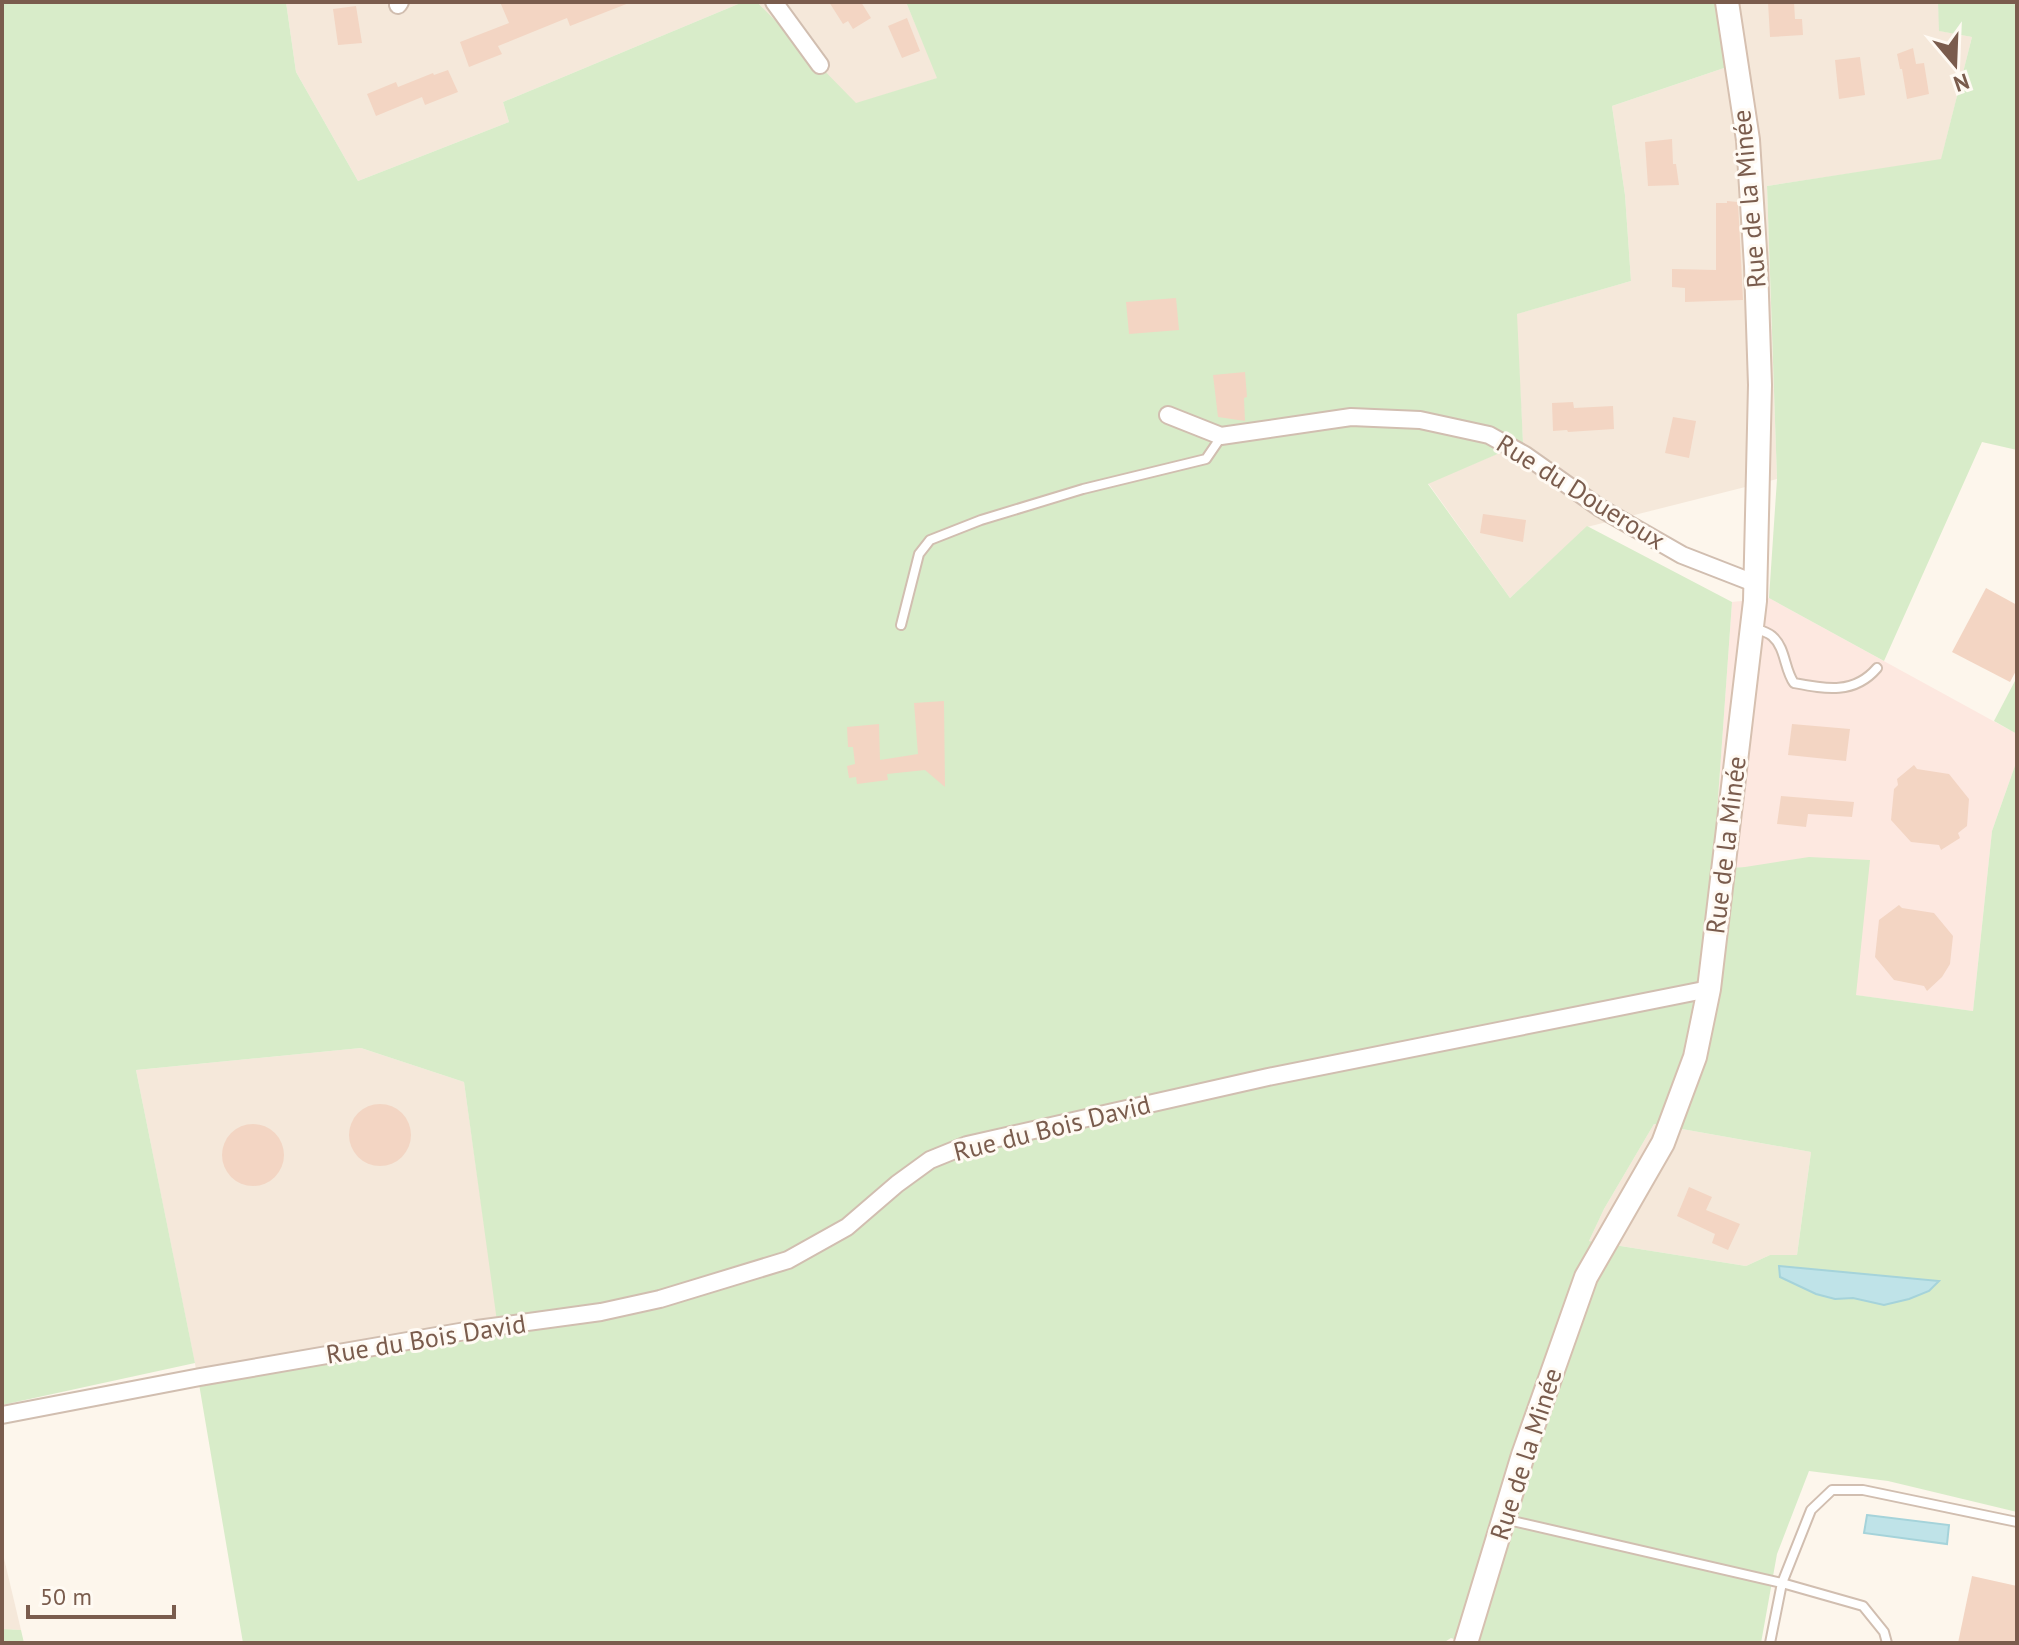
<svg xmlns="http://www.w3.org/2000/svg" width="2019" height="1645" viewBox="0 0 2019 1645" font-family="'PT Sans',sans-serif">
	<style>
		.residential { fill: #f5e8da }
		.commercial { fill: #fde8e0 }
		.green { fill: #d8ecc9; fill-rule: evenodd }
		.water { fill: #bfe3e8; stroke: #a5d3da; stroke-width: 2 }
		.building { fill: #f3d5c3 }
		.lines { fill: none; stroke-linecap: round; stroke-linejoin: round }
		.lane-casing { stroke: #d1beb0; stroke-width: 12 }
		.street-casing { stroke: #d1beb0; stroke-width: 20 }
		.secondary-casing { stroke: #d6c0b0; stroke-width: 26 }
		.lane { stroke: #fff; stroke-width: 8 }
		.street { stroke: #fff; stroke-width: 16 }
		.secondary { stroke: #fff; stroke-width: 22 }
		.labels { text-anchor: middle; stroke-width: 6; stroke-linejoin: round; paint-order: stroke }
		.street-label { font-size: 26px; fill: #7a5c4d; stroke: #fffaf3 }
	</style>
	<rect width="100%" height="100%" fill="#fdf6ec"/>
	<g class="residential">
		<path d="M286 2H743L503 102 509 122 358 181 296 72Z"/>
		<path d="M757 2H906L938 78 855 104Z"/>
		<path d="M1716 2H1938L1940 31 1972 37 1941 160 1767 186 1777 479 1587 527 1510 598 1428 483 1523 443 1516 314 1631 281 1625 195 1612 106 1727 67Z"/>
		<path d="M361 1048 464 1082 500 1336 199 1384 136 1070Z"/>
		<path d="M1654 1124 1811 1152 1797 1255H1770L1746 1266 1589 1241 1604 1209Z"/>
		<path d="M2 1550 21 1630 2 1629Z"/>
	</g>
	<path class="commercial" d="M1769 598 2017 734V760L1992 831 1973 1011 1855 995 1745 867 1713 869 1732 602Z"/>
	<g class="green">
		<path d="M2 2H286L296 72 358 181 509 122 503 102 743 2H757L856 103 937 78 906 2H1716L1727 67 1612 106 1625 195 1631 281 1517 314 1523 443 1428 484 1510 598 1587 526 1732 602 1713 869 1745 867 1809 857 1870 860 1856 995 1973 1011 1992 831 2017 760V1512L1888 1481 1809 1471 1777 1554 1761 1643H1466L1451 1638 1443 1643H243L199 1384 499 1336 464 1082 361 1048 136 1070 195 1363 2 1405ZM1654 1124 1811 1152 1797 1255H1770L1746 1266 1589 1241 1604 1209Z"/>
		<path d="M1938 2H2017V450L1982 442 1884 661 1769 598 1777 479 1767 186 1941 159 1972 37 1939 31Z"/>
		<path d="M2017 677V734L1994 721Z"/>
		<path d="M2 1629 21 1630 24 1643H2Z"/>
	</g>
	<g class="water">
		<path d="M1779 1266 1939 1281 1929 1291 1909 1299 1884 1305 1853 1298 1835 1299 1816 1294 1780 1277Z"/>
		<path d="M1867 1515 1949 1525 1947 1544 1864 1533Z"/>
	</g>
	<g class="building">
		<path d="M500 2H629V3L570 26 567 18 498 46 502 54 469 67 460 42 509 23Z"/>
		<path d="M829 2H861L871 18 853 29 848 21 843 24Z"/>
		<path d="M1768 2H1794L1795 19H1802L1803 35 1770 37Z"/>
		<path d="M356 6 362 43 338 45 333 9Z"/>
		<path d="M907 18 920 51 902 58 888 26Z"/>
		<path d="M1913 48 1916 64 1924 63 1929 94 1907 99 1902 69H1900L1897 54Z"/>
		<path d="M1860 57 1865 95 1839 99 1835 60Z"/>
		<path d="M448 70 458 92 425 105 422 97 376 116 367 94 396 82 398 87 433 73 434 75Z"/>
		<path d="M1672 139 1673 164H1676L1679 185 1648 186 1645 142Z"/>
		<path d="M1727 201 1738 202 1743 300 1685 302V288L1672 287V269L1716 270V203H1727Z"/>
		<path d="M1176 298 1179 330 1129 334 1126 302Z"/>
		<path d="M1245 372 1247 397 1244 398 1245 421 1218 417 1213 375Z"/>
		<path d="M1573 402 1574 408 1613 406 1614 429 1568 432 1567 430 1553 431 1552 403Z"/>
		<path d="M1673 417 1696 421 1689 458 1665 453Z"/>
		<path d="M1483 514 1526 520 1523 542 1480 533Z"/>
		<path d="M1986 588 2017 605V669L2010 682 1952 652Z"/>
		<path d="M944 701 945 787 925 770 887 774 888 780 857 784 856 777 849 778 847 766 855 764 853 747H848L847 727 879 724 880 760 918 754 914 703Z"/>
		<path d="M1792 724 1850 729 1846 761 1788 755Z"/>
		<path d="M1914 765 1917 769 1949 774 1969 799 1967 826 1958 833 1960 838 1941 850 1939 845 1911 842 1891 820 1894 789 1898 785 1897 779Z"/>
		<path d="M1781 796 1854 802 1852 817 1808 814 1806 827 1777 824Z"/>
		<path d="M1899 905 1902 908 1934 913 1953 936 1950 964 1942 977 1927 991 1924 986 1894 980 1875 957 1879 920Z"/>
		<circle cx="380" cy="1135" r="31"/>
		<circle cx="253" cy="1155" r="31"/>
		<path d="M1689 1187 1712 1197 1706 1210 1740 1224 1728 1250 1712 1243 1715 1234 1677 1216Z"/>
		<path d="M1972 1576 2017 1586V1643H1958Z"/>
	</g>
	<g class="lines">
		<g class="lane-casing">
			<g id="lane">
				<path d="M901 625 919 554 930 540 981 520 1083 489 1206 459 1221 437"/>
				<path d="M1754 628C1760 630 1767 632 1772 636 1786 648 1784 669 1794 683 1825 689 1854 695 1877 668"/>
				<path d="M1504 1519 1782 1583 1863 1606 1884 1632 1887 1643"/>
				<path d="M1770 1643 1782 1583 1811 1510 1832 1490H1863L2017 1522"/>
			</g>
		</g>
		<g class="street-casing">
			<g id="street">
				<path d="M774 2 820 65"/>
				<path d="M398 5 400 2"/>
				<path d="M1168 415 1221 436 1351 417 1420 420 1489 435 1525 455 1600 508 1682 555 1754 583"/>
				<path d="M2 1415 200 1377 477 1329 601 1312 660 1299 788 1260 847 1227 897 1184 930 1160 967 1145 1268 1077 1709 989"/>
			</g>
		</g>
		<g class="secondary-casing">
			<path id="secondary" d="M1466 1643 1523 1455 1586 1277 1663 1143 1695 1057 1709 989 1755 601 1760 385 1756 266 1748 140 1727 2"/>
		</g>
		<use href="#lane" class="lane"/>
		<use href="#street" class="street"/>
		<use href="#secondary" class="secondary"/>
	</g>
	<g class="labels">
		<g class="street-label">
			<text transform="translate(1749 199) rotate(-95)" y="9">Rue de la Minée</text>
			<text transform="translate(1581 492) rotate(32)" y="9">Rue du Doueroux</text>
			<text transform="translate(1726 845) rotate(-83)" y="9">Rue de la Minée</text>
			<text transform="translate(1052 1128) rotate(-14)" y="9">Rue du Bois David</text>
			<text transform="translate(426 1339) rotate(-9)" y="9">Rue du Bois David</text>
			<text transform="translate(1526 1454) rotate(-72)" y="9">Rue de la Minée</text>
		</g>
	</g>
	<rect width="2019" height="1645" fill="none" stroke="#7a5c4d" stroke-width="8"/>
	<g transform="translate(1955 64) rotate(161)" stroke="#fffaf3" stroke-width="6" paint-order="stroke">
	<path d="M0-6L14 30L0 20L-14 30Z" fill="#7a5c4d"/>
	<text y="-12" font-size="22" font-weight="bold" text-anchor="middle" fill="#7a5c4d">N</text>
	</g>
	<path d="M28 1605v12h146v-12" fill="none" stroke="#7a5c4d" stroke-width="4"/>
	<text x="40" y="1605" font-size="24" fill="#7a5c4d" stroke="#fffaf3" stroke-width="6" paint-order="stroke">50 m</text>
</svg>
